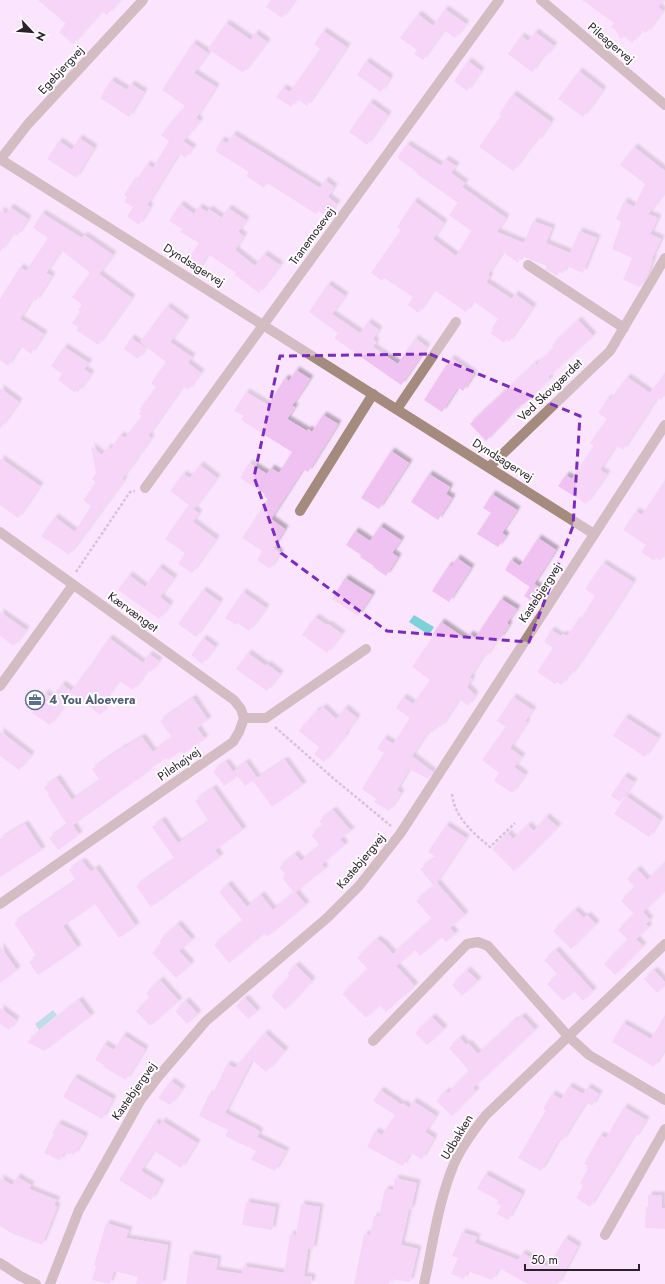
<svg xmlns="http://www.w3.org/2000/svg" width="665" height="1284" viewBox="0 0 665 1284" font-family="Jost,sans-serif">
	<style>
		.water { fill: #7dd1d8 }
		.building { fill: #f0c2f2; filter: url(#shadow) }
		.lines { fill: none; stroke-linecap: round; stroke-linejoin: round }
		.path { stroke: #ac9bae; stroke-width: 2.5; stroke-dasharray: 3 2; stroke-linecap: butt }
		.minor { stroke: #a48b7d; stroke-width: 10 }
		.marked { fill: none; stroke: #7b2cbf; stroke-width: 3; stroke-dasharray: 8 5; stroke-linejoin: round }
		.labels { text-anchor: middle; stroke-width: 4; stroke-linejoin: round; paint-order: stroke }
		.street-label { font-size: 12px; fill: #2a222b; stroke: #fff }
		.service-label { font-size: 12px; font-weight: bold; fill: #4e5e75; stroke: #fff; text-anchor: start }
	</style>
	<defs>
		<filter id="shadow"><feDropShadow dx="3.5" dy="-3.5" stdDeviation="1" flood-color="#0004"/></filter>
	</defs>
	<rect width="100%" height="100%" fill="#fbe5fe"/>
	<g class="water">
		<path d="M414 615 434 627 429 635 409 622Z"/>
		<path d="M53 1010 57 1015 39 1030 35 1024Z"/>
	</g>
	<g class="building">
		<path d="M38 0H120L107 15 102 11 73 44 59 32 66 24Z"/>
		<path d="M271 0H295L282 18 266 7Z"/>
		<path d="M582 0H664L658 7 663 11 646 33 642 30 632 43 625 37 620 39 616 31 611 27 614 23Z"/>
		<path d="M445 9 466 24 455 38 444 30 423 60 414 54 417 50 400 38 418 14 433 26Z"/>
		<path d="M226 23 251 40 255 33 267 42 243 73 208 49Z"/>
		<path d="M323 31 347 47 307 106 297 99 291 107 276 97 283 88 290 92 320 49 314 44Z"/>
		<path d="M535 32 554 46 545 57 543 56 532 72 508 54 521 36 528 41Z"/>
		<path d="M193 43 208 53 194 73 216 87 196 118 200 121 183 141 193 148 185 158 179 153 147 205 150 207 139 225 127 217 133 207 124 202 127 197 124 195 133 181 135 182 147 164 153 168 169 141 161 135 185 106 162 90Z"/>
		<path d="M366 61 390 78 381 92 357 75Z"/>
		<path d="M468 61 481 71 467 91 454 81Z"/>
		<path d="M579 71 603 90 583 117 558 99Z"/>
		<path d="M111 80 127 90 131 84 144 92 129 117 100 98Z"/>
		<path d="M513 94 551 122 537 142 535 141 513 171 479 147 501 116 499 114Z"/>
		<path d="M370 102 388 115 367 145 349 132Z"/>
		<path d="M233 134 320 188 325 180 334 187 328 197 337 204 327 217 319 211 316 214 267 183 264 188 246 176 249 172 215 151 221 140 227 143Z"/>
		<path d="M79 138 94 148 76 178 47 159 59 141 72 150Z"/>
		<path d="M407 144 441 166 445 159 456 166 451 173 465 183 462 187 506 218 497 232 524 243 533 221 552 228 546 243 570 253 579 231 597 238 583 273 566 266 563 274 559 271 557 276 545 269 547 266 521 256 518 263 503 252 488 275 490 277 486 282 512 299 515 294 533 307 509 342 507 340 504 343 490 333 493 330 492 328 498 319 473 301 466 312 434 290 418 313 408 305 413 297 384 278 382 281 371 273 401 230 397 227 414 201 444 223 433 239 456 256 471 231 449 215 458 203 417 174V173L414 170 397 158Z"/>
		<path d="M634 147 665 171V192L648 214 658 218 650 234 661 239 652 258 653 259 647 276 640 287 623 280 632 258 612 249 621 222 616 219 624 201 634 207 645 184 620 165Z"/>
		<path d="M180 204 194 214 199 207 207 212 209 209 222 218 228 208 246 220 238 232 244 236 235 250 255 266 264 254 280 265 259 293 235 275 236 273 208 254 199 269 187 261 199 243 180 232 182 229 169 221Z"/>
		<path d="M10 207 28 219 17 236 13 233 0 252V210L6 214Z"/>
		<path d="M42 213 82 238 84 235 113 255 99 274 132 298 98 345 76 330 78 327 72 323 80 312 78 310 82 305 72 297 90 273 61 250 46 273 52 276 36 301 32 299 20 319 44 334 31 354 20 346 8 366 0 360V299L20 267 26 271 48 238 33 228Z"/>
		<path d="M328 284 345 296 332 314 360 333 368 322 379 330 373 339 376 342 373 347 398 364 415 338 427 347 401 385 334 338 338 333 309 312Z"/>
		<path d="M167 306 186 320 170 342 192 357 188 363 201 373 188 390 183 386 148 436 151 438 122 479 124 480 69 555 41 536 55 517 75 532 91 506 83 500 96 483 92 479 96 473 91 446 102 455 108 447 111 449 120 435 125 438 142 416 139 414 141 411 139 410 156 387 151 383 166 362 140 342Z"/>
		<path d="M578 320 593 336 548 377 550 379 523 405 522 403 486 441 470 424 535 363 536 365 554 348 552 345Z"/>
		<path d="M131 338 146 348 138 359 124 349Z"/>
		<path d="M64 347 89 363 84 369 91 374 78 392 76 391 74 392 58 380 62 374 51 366Z"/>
		<path d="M451 358 474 374 463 391 458 387 442 412 424 400Z"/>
		<path d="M296 370 310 379 292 406 295 407 287 419 307 431 308 429 312 432 323 415 338 424 308 472 303 469 271 519 285 529 273 548 280 553 270 569 257 560 262 551 242 538 268 499 264 496 265 494 240 478 249 463 267 474 271 468 279 473 292 452 241 420 244 416 234 411 246 392 268 405 285 378 289 381Z"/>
		<path d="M665 373V394L661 400 650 393Z"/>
		<path d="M627 377 657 398 623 450 616 445 600 470 607 474 586 504 558 486 566 475 572 479 594 446 590 443 607 419 598 413 608 398 610 400Z"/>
		<path d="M0 388 19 402 0 429Z"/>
		<path d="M391 451 409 463 379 509 361 498Z"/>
		<path d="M0 458 40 486 18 518 0 505Z"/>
		<path d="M200 465 217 478 194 509 170 491 183 474 190 478Z"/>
		<path d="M429 474 450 487 446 494 452 498 438 520 411 502Z"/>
		<path d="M665 480V554L660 561 656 558 654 561 641 552 646 545 623 530 636 511 642 515Z"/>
		<path d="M492 494 517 510 502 533 506 536 498 547 477 534 491 513 483 508Z"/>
		<path d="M188 506 199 513 193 522 216 539 192 573 178 564 185 553 165 539Z"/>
		<path d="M380 526 401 540 392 553 398 557 386 576 373 567 374 566 360 557 361 555 346 545 355 531 370 541Z"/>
		<path d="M538 538 556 550 534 584 544 590 536 604 524 596 530 587 505 570 511 560 520 566Z"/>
		<path d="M457 558 471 568 449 602 432 591 449 565 451 567Z"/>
		<path d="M603 563 633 582 607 622 571 675 569 674 561 685 557 682 555 684 537 672 553 648 544 642 551 630 561 636 563 634 567 636 577 621 579 622 595 596 585 589Z"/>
		<path d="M159 567 174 578 160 597 170 605 159 619 118 590 129 575 145 587Z"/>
		<path d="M345 578 372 595 358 616 332 599Z"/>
		<path d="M203 590 220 602 196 637 178 624Z"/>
		<path d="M243 592 266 608 249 631 238 623 236 625 225 618Z"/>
		<path d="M501 599 517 609 507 623 509 625 500 639 498 638 486 657 484 655 470 677 472 679 467 687 475 695 468 706 459 699 441 727 437 725 432 733 429 730 412 756 433 772 428 779 409 769 397 790 401 793 389 811 374 802 376 799 362 789 384 753 377 749 384 738 393 744 410 718 396 708 403 697 413 704 430 680 412 667 432 638 431 637 441 622 466 639 470 634 475 638Z"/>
		<path d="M0 612 26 630 14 646 0 636Z"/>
		<path d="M315 617 327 625 328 624 342 634 327 653 302 635Z"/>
		<path d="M109 638 143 663 149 654 159 661 151 672 148 670 133 690 119 681 105 699 109 703 100 715 72 693 50 725 32 713 45 693 52 698 62 684 71 691 96 658H95Z"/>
		<path d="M203 638 215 647 202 664 191 655Z"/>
		<path d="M248 653 266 666 267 664 280 674 267 691 236 669Z"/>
		<path d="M513 697 533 710 525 721 527 722 510 748 522 757 514 767 525 775 512 793 494 781 499 773 482 760 506 727 497 721Z"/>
		<path d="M193 698 208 720 197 728 205 739 183 754 181 751 168 760 166 758 147 771 148 772 73 825 79 835 58 850 49 838 67 825 48 795 49 794 44 787 57 778 72 800 100 781 92 769 124 747V748L142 737 153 752 172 738 160 721Z"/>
		<path d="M323 707 336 719 345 708 357 718 345 734 346 735 324 762 314 754 320 748 299 731 317 710 319 711Z"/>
		<path d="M625 717 658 738 645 757 613 736Z"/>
		<path d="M0 731 31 755 19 770 0 756Z"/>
		<path d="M285 760 303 785 272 807 253 781Z"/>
		<path d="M226 762 237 777 224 786 213 771Z"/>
		<path d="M246 762 257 778 245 786 234 771Z"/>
		<path d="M624 776 634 782 620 802 611 796Z"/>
		<path d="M213 788 243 830 215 850 220 857 151 907 136 886 175 859 152 827 162 820 178 843 209 822 195 801Z"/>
		<path d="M626 796 660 820 649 837 614 814Z"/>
		<path d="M333 810 351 831 340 839 345 845 322 864 325 869 294 893 283 879 284 877 283 876 285 874 279 867 295 854 301 861 320 846 311 835 323 826 319 821Z"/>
		<path d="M546 817 558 827 514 871 492 849 508 833 513 839 528 825 534 831Z"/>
		<path d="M25 824 42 850 0 877V839Z"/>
		<path d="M446 825 466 838 434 886 437 883 465 915 450 928 455 934 446 942 441 937 420 956 415 950 396 966 415 986 401 999 400 998 386 1012 379 1005 366 1018 342 994 368 969 357 958 377 939 384 944 393 954 432 919 416 901 434 886 420 869 436 857 428 852Z"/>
		<path d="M82 861 91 872 96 868 136 926 119 938 95 904 63 926 78 948 38 975 29 962 37 957 14 923 76 881 69 870Z"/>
		<path d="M665 863V891L643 912 650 920 646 924 649 927 636 939 643 946 615 975 604 964 628 940 618 930 634 914 621 901 635 887 627 879 637 869 647 880Z"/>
		<path d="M228 884 247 907 261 895 273 910 295 892 306 905 267 937 264 934 229 963 214 945 243 921 219 892Z"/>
		<path d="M575 910 584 918 587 915 596 924 571 949 553 931Z"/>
		<path d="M178 924 192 940 179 951 191 964 176 978 152 953 162 944 159 941Z"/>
		<path d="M0 946 17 970 0 983Z"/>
		<path d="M556 950 593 991 583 1001 574 991 563 1001 547 984 558 975 544 960Z"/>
		<path d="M296 965 312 981 285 1010 271 996 290 976 287 973Z"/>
		<path d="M467 970 478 981 462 996 452 985Z"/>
		<path d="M654 970 665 982V985L657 993 644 979Z"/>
		<path d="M160 980 179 1001 150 1026 136 1011 150 998 146 993Z"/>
		<path d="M245 998 257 1011 248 1019 236 1006Z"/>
		<path d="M79 1000 91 1016 44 1051 27 1042Z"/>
		<path d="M186 1001 198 1014 187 1024 175 1011Z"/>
		<path d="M0 1008 16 1020 9 1030 0 1024Z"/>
		<path d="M665 1015V1049L654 1067 612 1042 623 1023 651 1039Z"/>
		<path d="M522 1016 535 1030 473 1088 476 1091 452 1116 436 1101 446 1091 448 1093 469 1071 449 1048 460 1038 466 1045 468 1043 478 1054 515 1020 516 1021Z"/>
		<path d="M432 1017 444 1029 427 1045 415 1033Z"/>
		<path d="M265 1033 285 1051 266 1072 252 1060 225 1113 256 1129 260 1132 257 1137 286 1151 275 1171 251 1160 256 1151 225 1136 228 1130 199 1116 209 1094 212 1095 227 1064 235 1068Z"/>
		<path d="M123 1035 145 1049 126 1080 103 1067 104 1065 95 1060 104 1044 114 1050Z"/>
		<path d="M74 1077 113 1099 102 1119 63 1097Z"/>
		<path d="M171 1081 182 1089 170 1105 158 1098Z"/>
		<path d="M569 1086 583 1094 588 1087 599 1094 592 1106 586 1102 562 1141 559 1139 541 1171 518 1158 546 1110 543 1109 552 1094 561 1099Z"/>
		<path d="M380 1090 402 1105 403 1103 409 1108 413 1101 436 1116 425 1132 434 1138 422 1159 410 1153 403 1166 367 1147 375 1131 382 1135 395 1115 373 1101Z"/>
		<path d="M624 1107 646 1120 635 1138 633 1137 590 1207 576 1198 583 1186 580 1183 588 1169 586 1168 588 1166 584 1164 600 1135 606 1138Z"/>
		<path d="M162 1121 197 1143 181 1168 154 1151 141 1171 161 1183 151 1200 119 1180 155 1122 160 1125Z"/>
		<path d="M58 1123 85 1136 74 1155 71 1153 69 1155 64 1152 60 1161 44 1153 54 1134 52 1133Z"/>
		<path d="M485 1174 522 1194 508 1220 497 1214 501 1206 497 1204 498 1200 477 1189Z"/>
		<path d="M17 1177 31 1185 29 1189 57 1200 54 1205 57 1207 42 1245 11 1233 0 1226V1178L12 1185Z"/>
		<path d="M395 1178 417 1183 411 1210 409 1209 401 1245 418 1249 410 1282 391 1279 389 1284H354L364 1234 370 1235 374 1216 379 1217 385 1189 393 1190Z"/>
		<path d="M648 1195H662V1208H665V1229L645 1228 646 1207H648Z"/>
		<path d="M246 1202 276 1207 272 1230 242 1225Z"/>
		<path d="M301 1204 320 1207 313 1250 308 1248 304 1276 312 1277 311 1284H186L190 1254 218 1259 216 1270 242 1274 243 1266 284 1273 290 1234 296 1235Z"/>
		<path d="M106 1223 129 1230 126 1238 168 1245 162 1284H136L138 1277 114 1271 110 1284 92 1280 96 1266 94 1265Z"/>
		<path d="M462 1232 477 1237 475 1243 518 1260 522 1253 548 1267 565 1238 578 1246 558 1284H528L499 1268 492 1280 467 1271 464 1279 451 1274 458 1258 452 1256Z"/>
	</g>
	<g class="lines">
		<g class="path">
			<path d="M76 572 130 492 135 491"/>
			<path d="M275 727 333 778 391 826"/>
			<path d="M452 794C455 818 473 833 490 847L515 823"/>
		</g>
		<g class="minor">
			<path d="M541 0 665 105"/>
			<path d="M0 159 594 534"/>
			<path d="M0 160 28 124 143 0"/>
			<path d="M528 265 624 328"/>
			<path d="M397 409 456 322"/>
			<path d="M489 467 610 351 665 258"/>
			<path d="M145 488 499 0"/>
			<path d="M300 511 373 394"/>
			<path d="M0 532 234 700 241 709 244 718"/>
			<path d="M0 686 73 585"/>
			<path d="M244 718H266L366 649"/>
			<path d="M0 904 233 742 239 732 244 718"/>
			<path d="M373 1041 467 944 478 942 488 946 568 1036 589 1055 665 1100"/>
			<path d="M605 1235 665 1129"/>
			<path d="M0 1263 20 1276 36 1284"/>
			<path d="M50 1284 79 1210 140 1101 158 1077 206 1021 327 918 359 886 400 834 665 425"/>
			<path d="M424 1284C433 1244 438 1202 454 1164 462 1146 474 1130 486 1115L665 944"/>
		</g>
	</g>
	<path d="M0 0H665V1284H0ZM430 354 580 416 573 526 529 642 387 631 281 553 254 477 280 356Z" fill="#fbe5fe" fill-opacity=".55" fill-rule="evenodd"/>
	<path class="marked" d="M430 354 580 416 573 526 529 642 387 631 281 553 254 477 280 356Z"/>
	<defs>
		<g id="office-ring" transform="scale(1)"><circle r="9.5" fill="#fff" stroke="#5c6f8a" stroke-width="1.5"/><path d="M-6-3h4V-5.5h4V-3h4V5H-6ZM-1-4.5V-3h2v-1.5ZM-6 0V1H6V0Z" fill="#5c6f8a"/></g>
	</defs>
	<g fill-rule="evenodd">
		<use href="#office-ring" x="35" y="700"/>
	</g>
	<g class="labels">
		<g class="street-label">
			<text transform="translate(611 43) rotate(40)" y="4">Pileagervej</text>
			<text transform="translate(61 70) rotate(-47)" y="4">Egebjergvej</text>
			<text transform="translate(312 236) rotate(-54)" y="4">Tranemosevej</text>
			<text transform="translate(194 265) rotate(32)" y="4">Dyndsagervej</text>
			<text transform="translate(550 390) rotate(-44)" y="4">Ved Skovgærdet</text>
			<text transform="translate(503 460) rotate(32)" y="4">Dyndsagervej</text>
			<text transform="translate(540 593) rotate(-57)" y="4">Kastebjergvej</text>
			<text transform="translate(133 612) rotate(36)" y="4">Kærvænget</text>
			<text transform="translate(179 764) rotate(-35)" y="4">Pilehøjvej</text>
			<text transform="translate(361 861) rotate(-50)" y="4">Kastebjergvej</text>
			<text transform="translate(134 1091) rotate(-55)" y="4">Kastebjergvej</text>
			<text transform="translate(457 1137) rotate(-59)" y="4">Udbakken</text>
		</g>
		<g class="service-label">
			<text x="49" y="704">4 You Aloevera</text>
		</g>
	</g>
	<g transform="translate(32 32) rotate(116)" stroke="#ffffff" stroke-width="3" paint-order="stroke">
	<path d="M0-3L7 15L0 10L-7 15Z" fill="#2a222b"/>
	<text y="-6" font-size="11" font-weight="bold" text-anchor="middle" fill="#2a222b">N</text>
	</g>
	<path d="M525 1264v6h114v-6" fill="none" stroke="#2a222b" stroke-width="2"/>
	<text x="531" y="1264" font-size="12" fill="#2a222b" stroke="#ffffff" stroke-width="3" paint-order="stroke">50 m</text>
</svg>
